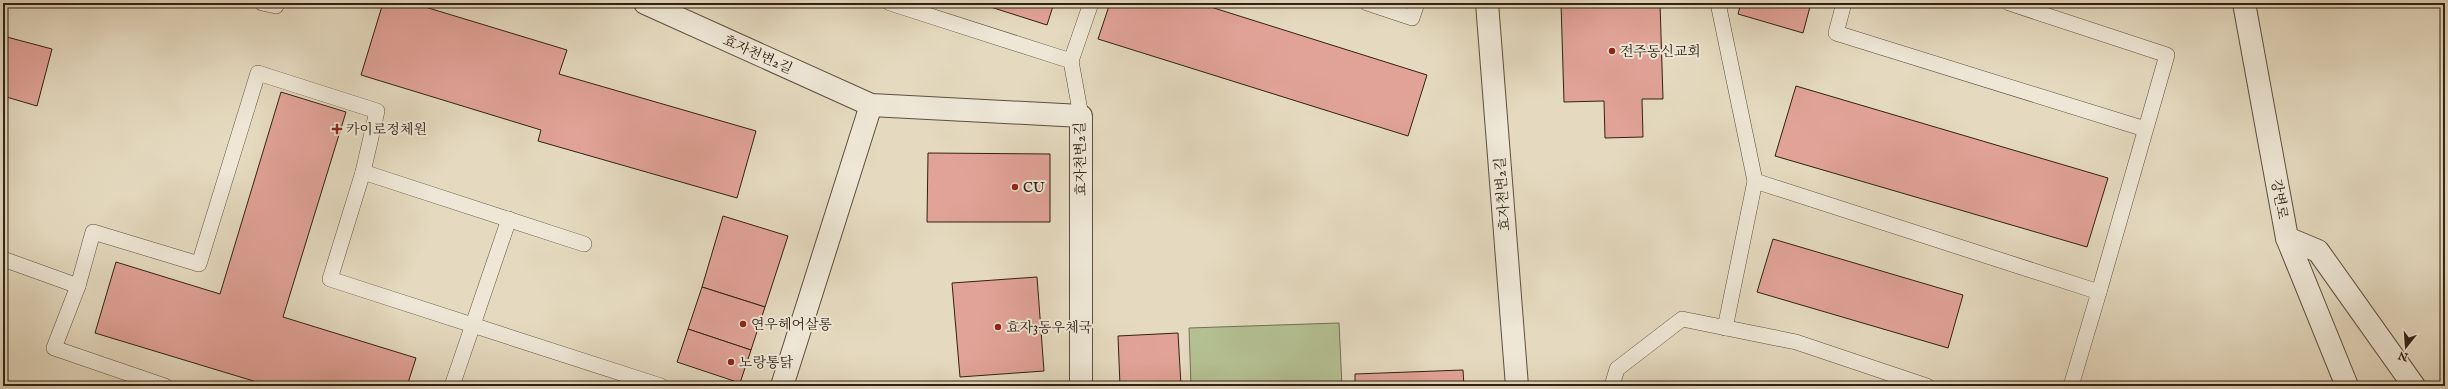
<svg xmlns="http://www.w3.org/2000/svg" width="2448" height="389" viewBox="0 0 2448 389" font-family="'IM FELL English','Noto Serif KR',serif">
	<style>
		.park { fill: #b4c093; stroke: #727053 }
		.building { fill: #e1a398; stroke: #312113 }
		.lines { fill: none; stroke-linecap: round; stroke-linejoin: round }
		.service-casing { stroke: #5e4f3e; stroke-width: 16 }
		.minor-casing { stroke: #5e4f3e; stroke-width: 24 }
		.tertiary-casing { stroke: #5e4f3e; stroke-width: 24 }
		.service { stroke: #eee7d6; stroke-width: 15 }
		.minor { stroke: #eee7d6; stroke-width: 22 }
		.tertiary { stroke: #eee7d6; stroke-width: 22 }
		.poi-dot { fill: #8f2418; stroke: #eee7d6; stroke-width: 1.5 }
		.labels { text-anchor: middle; stroke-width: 4; stroke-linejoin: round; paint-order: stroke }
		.poi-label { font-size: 14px; fill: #312113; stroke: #eee7d6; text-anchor: start }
		.street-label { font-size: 14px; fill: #312113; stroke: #eee7d6 }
	</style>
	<rect width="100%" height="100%" fill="#e5dac0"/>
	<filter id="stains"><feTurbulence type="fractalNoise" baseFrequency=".005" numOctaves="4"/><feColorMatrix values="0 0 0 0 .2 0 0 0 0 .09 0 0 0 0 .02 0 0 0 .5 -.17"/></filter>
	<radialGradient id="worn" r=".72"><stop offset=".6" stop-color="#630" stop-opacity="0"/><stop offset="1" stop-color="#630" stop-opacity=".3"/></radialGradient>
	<path class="park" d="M1339 323 1342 386H1191L1189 328Z"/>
	<g class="building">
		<path d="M383 3H412L567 50 559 74 756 131 737 198 538 141 541 130 361 75Z"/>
		<path d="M978 3H1054L1047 25Z"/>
		<path d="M1110 3H1198L1427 75 1408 136 1098 39Z"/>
		<path d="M1561 3H1660L1663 99H1642L1643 137 1605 138 1604 101 1564 102Z"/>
		<path d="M1741 3H1811L1803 33 1738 14Z"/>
		<path d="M3 36 52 49 37 106 3 96Z"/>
		<path d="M1796 86 2108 178 2087 247 1775 156Z"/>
		<path d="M281 92 346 112 283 317 416 358 407 386H270L95 333 116 262 220 294Z"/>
		<path d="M928 153 1050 154V222H927Z"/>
		<path d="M723 216 788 236 765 307 702 287Z"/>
		<path d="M1773 239 1963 295 1948 348 1757 292Z"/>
		<path d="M1037 277 1044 371 960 377 952 283Z"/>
		<path d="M702 287 765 307 751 350 688 329Z"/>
		<path d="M688 329 751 350 740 383 677 362Z"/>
		<path d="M1178 333 1181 386H1120L1118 336Z"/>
		<path d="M1463 370 1464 386H1355V374Z"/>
	</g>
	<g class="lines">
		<g class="service-casing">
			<g id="service">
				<path d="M262 3 276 6"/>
				<path d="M890 3 1071 61 1081 116"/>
				<path d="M1367 3 1412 18 1417 3"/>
				<path d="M1718 3 1755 181 1725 328"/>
				<path d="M1844 3 1836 33 2145 129"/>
				<path d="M2009 3 2167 55 2099 292"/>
				<path d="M1071 61 1091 3"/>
				<path d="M1755 181 2099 292 2071 386"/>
				<path d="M584 244 363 172 330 279 661 386"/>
				<path d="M3 259 78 286 54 348 165 386"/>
				<path d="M78 286 93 232 199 264 258 73 377 111 363 172"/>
				<path d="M452 386 509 219"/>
				<path d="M1612 386 1617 369 1682 319 1796 342 1927 386"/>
			</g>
		</g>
		<g class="minor-casing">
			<g id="minor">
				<path d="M645 3 871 105 1081 116V386"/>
				<path d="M1487 3 1517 386"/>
				<path d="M782 386 871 105"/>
			</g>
		</g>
		<g class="tertiary-casing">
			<g id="tertiary">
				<path d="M2244 3 2287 238 2347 386"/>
				<path d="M2287 238 2318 251 2414 386"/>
			</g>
		</g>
		<use href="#service" class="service"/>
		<use href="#minor" class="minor"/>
		<use href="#tertiary" class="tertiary"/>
	</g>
	<g class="poi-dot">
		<circle cx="1612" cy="51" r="4"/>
		<path d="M335 123h4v4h4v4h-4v4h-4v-4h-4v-4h4z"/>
		<circle cx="1015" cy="187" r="4"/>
		<circle cx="743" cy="324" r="4"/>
		<circle cx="998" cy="327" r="4"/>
		<circle cx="731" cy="362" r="4"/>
	</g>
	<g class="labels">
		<g class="poi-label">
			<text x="1620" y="56">전주동신교회</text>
			<text x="346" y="134">카이로정체원</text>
			<text x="1023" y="192">CU</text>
			<text x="751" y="329">연우헤어살롱</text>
			<text x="1006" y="332">효자3동우체국</text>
			<text x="739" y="367">노랑통닭</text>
		</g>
		<g class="street-label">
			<text transform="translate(758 54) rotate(24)" y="5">효자천변2길</text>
			<text transform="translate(1080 159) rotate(-91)" y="5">효자천변2길</text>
			<text transform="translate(1502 194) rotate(-94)" y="5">효자천변2길</text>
			<text transform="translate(2280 199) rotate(80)" y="5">강변로</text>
		</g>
	</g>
	<rect width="2448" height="389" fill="none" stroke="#e5dac0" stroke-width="16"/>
	<rect x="4" y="4" width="2440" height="381" fill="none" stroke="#312113" stroke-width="2"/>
	<rect x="8" y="8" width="2432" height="373" fill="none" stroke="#312113"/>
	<g transform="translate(2406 347) rotate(197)" stroke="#eee7d6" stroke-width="3" paint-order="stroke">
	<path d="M0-3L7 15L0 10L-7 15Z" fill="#312113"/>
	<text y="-6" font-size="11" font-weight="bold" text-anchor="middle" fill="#312113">N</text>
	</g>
	<rect width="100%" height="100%" filter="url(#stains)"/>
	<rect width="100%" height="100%" fill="url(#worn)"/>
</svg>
